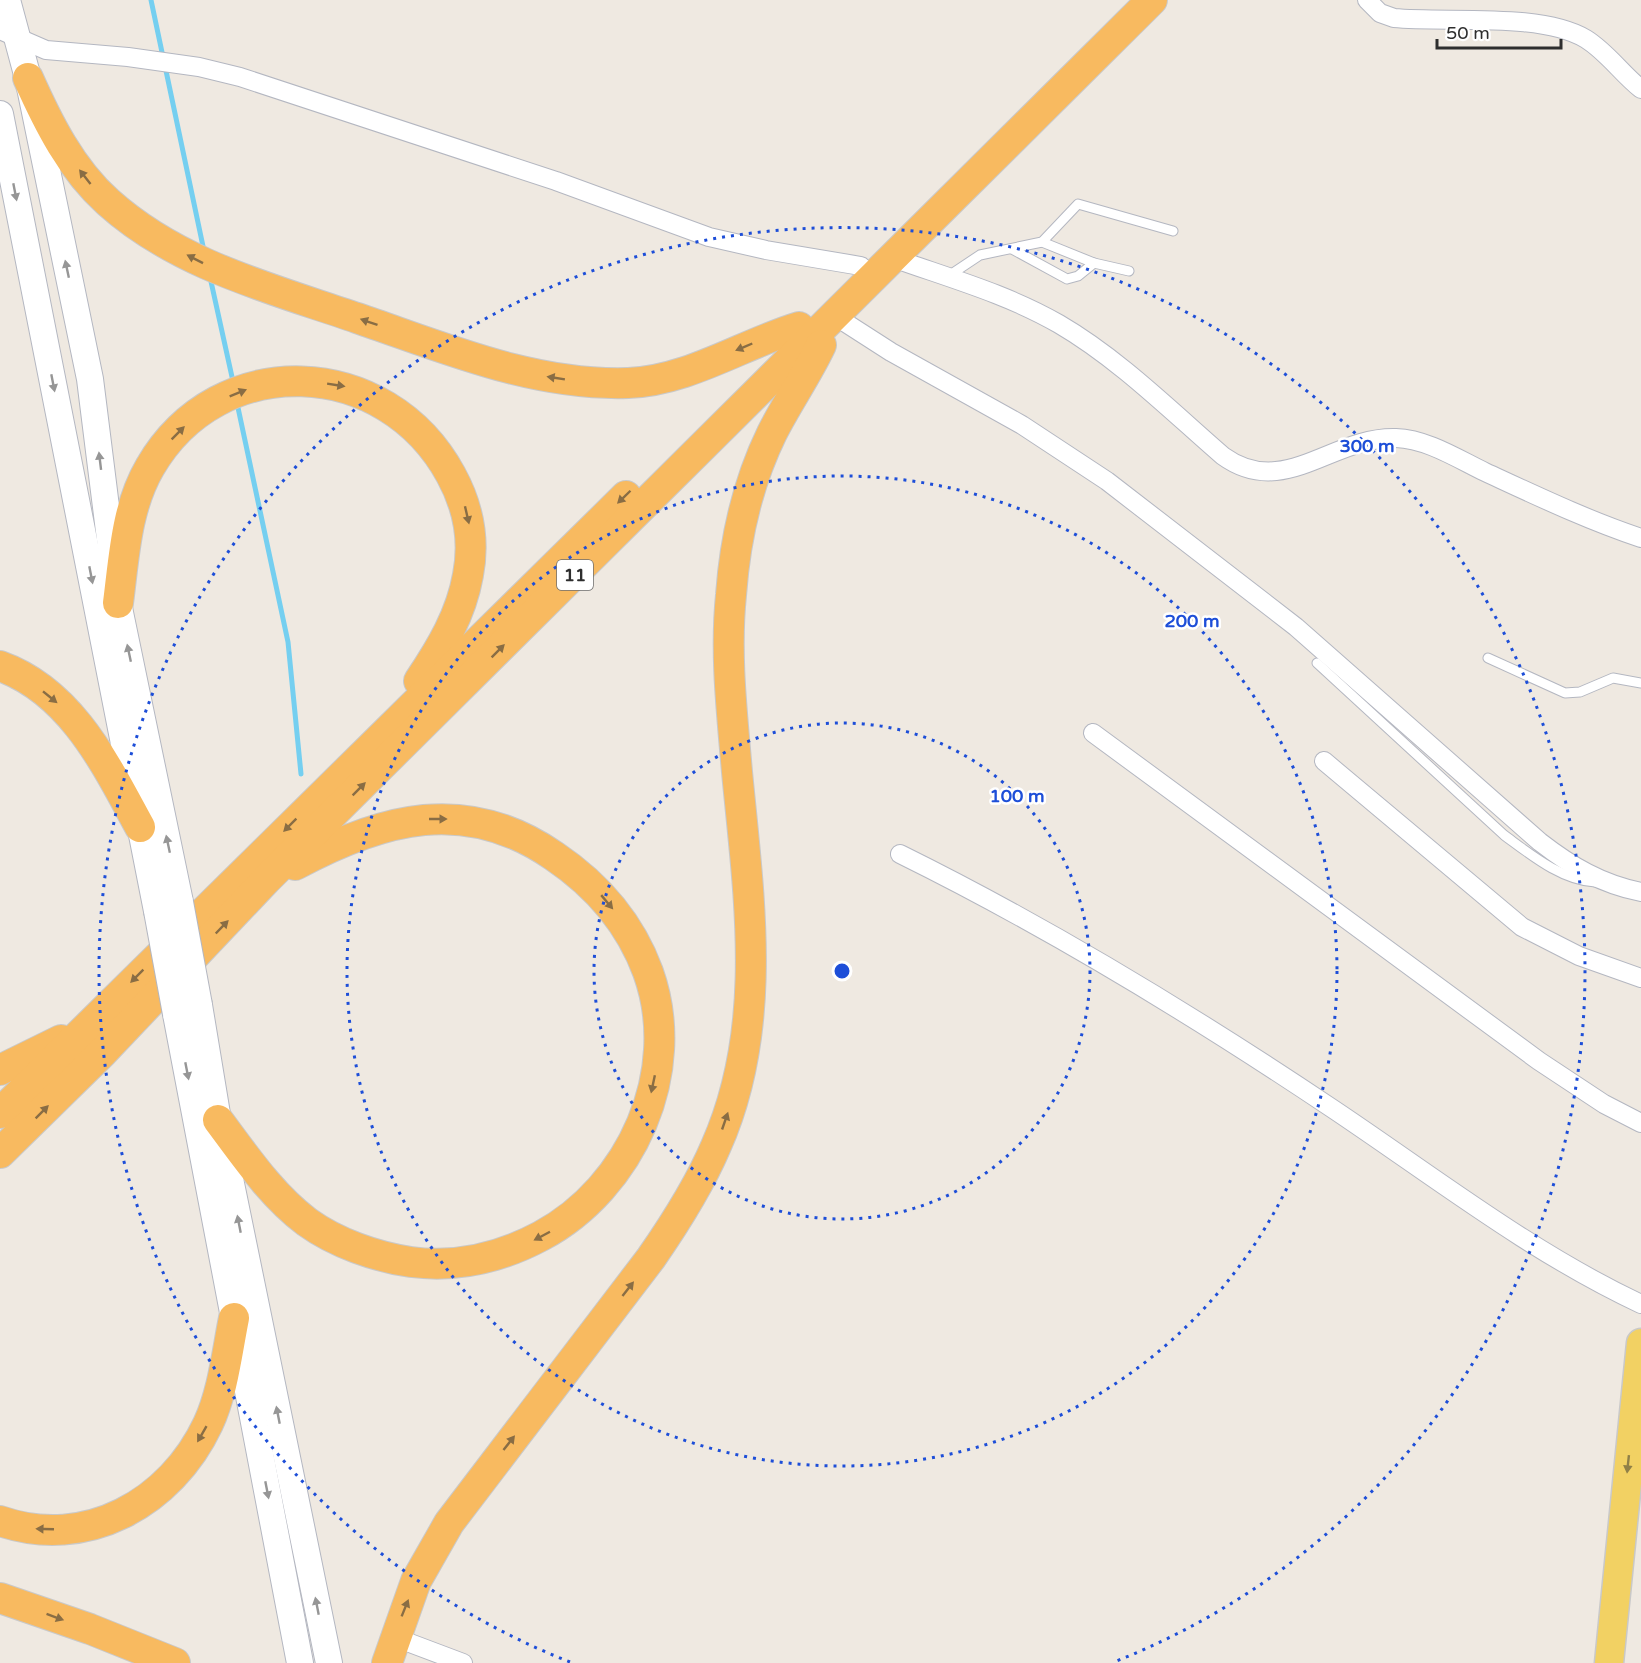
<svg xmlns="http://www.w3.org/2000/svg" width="1641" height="1663" viewBox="0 0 1641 1663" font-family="'Varela Round',sans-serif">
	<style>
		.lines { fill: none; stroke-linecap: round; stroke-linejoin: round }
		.stream { stroke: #75cff0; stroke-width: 5 }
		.service-casing { stroke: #b4b7c1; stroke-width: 11 }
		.minor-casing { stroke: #b4b7c1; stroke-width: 20 }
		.secondary-casing { stroke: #b4b7c1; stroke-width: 28 }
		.primary-casing { stroke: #c9c9c9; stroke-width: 31 }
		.trunk-casing { stroke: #c9c9c9; stroke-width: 32 }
		.service { stroke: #fff; stroke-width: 9 }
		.minor { stroke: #fff; stroke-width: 18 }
		.secondary { stroke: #fff; stroke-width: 26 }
		.primary { stroke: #f2d163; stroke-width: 28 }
		.trunk { stroke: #f8ba60; stroke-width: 30 }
		.secondary-bridge-casing { stroke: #b4b7c1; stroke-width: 28; stroke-linecap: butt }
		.secondary-bridge { stroke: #fff; stroke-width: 26 }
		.oneway { fill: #896d44 }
		.oneway2 { fill: #969696 }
		.oneway3 { fill: #908048 }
		.ring { fill: none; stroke: #1d4ed8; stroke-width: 3; stroke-dasharray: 3 6 }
		.labels { text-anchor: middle; stroke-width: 5; stroke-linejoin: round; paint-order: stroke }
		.shield { fill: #fff; stroke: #6d6d6d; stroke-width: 1.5 }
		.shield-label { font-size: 18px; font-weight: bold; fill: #2e2e2e }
		.centre { fill: #1d4ed8; stroke: #fff; stroke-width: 3 }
		.ring-label { font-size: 18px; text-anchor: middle; font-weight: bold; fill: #1d4ed8; stroke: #fff; stroke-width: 5; stroke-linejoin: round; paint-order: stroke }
	</style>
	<rect width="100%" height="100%" fill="#efe9e1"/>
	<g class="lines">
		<g class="stream">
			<path d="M151 0 163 57"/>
			<path d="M165 66 204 251"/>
			<path d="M210 277 234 386"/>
			<path d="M237 403 288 642 301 774"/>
		</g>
		<g class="service-casing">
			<g id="service">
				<path d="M1042 242 1094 263 1129 271"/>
				<path d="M1012 249 1067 279 1078 276 1094 263"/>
				<path d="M947 277 980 255 1042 242 1078 204 1173 231"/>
				<path d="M1488 658 1565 693 1580 692 1613 678 1641 683"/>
				<path d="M1317 663 1504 835C1530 854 1561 880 1595 882"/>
			</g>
		</g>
		<g class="minor-casing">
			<g id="minor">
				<path d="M1367 0 1380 13 1394 18C1447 23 1541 12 1586 39 1607 52 1622 74 1641 89"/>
				<path d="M0 30 46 50 128 57 199 67 240 77 556 181 709 237 766 250 861 266"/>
				<path d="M893 258C949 278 1007 294 1059 324 1119 359 1171 411 1223 456 1284 500 1332 436 1396 438 1427 439 1458 459 1485 472 1537 496 1587 520 1641 538"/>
				<path d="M835 316 891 352 1022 425 1107 481 1296 627 1540 842C1571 866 1601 884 1641 892"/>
				<path d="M1093 733 1539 1061 1604 1104 1641 1123"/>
				<path d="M1324 761 1522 927 1579 956 1641 978"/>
				<path d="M900 854C1050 928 1191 1014 1330 1107 1432 1175 1530 1252 1641 1304"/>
				<path d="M394 1637 463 1663"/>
			</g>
		</g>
		<g class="secondary-casing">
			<g id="secondary">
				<path d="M7 0 28 78 90 379 118 603 180 902"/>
				<path d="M0 114 157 911"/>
				<path d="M199 1005 218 1120 329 1663"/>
				<path d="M176 1014 300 1663"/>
			</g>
		</g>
		<g class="primary-casing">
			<path id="primary" d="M1609 1663 1641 1343"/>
		</g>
		<g class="trunk-casing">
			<g id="trunk">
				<path d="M28 78C48 123 71 169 108 202 178 265 270 288 357 318 445 348 533 386 628 383 688 381 743 344 799 327"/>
				<path d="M118 603C124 557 126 508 150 467 219 348 386 355 451 475 468 506 475 539 468 575 461 615 441 648 419 681"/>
				<path d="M0 666C72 692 106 765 140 827"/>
				<path d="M0 1070 61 1040"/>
				<path d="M0 1113 626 496"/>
				<path d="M218 1120C245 1156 271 1195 307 1222 336 1243 376 1257 411 1262 458 1268 500 1258 541 1236 631 1188 684 1072 648 972 630 923 597 885 554 856 466 795 382 818 295 865"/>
				<path d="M0 1153 103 1052 266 880 1152 0"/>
				<path d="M0 1521C86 1551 171 1503 208 1424 223 1392 227 1353 234 1318"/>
				<path d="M0 1598 90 1629 175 1663"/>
				<path d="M387 1663 416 1581 449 1523 651 1258C676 1222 699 1186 716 1146 769 1027 749 897 737 772 732 713 725 654 731 595 735 540 748 482 772 433 787 403 807 375 821 345"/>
			</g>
		</g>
		<use href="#service" class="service"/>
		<use href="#minor" class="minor"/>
		<use href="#secondary" class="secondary"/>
		<use href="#primary" class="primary"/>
		<use href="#trunk" class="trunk"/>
		<g class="secondary-bridge-casing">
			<g id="secondary-bridge">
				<path d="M180 902 199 1005"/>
				<path d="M157 911 176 1014"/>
			</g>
		</g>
		<use href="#secondary-bridge" class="secondary-bridge"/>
	</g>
	<defs><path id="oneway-solid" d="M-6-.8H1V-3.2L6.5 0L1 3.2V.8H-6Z" transform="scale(1.5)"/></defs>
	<g class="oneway">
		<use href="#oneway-solid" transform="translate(85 177) rotate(-128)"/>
		<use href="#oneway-solid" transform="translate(195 259) rotate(-153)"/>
		<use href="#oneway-solid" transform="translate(369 322) rotate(-161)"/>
		<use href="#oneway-solid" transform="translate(744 347) rotate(157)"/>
		<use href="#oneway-solid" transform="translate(556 378) rotate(-171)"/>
		<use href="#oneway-solid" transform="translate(336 385) rotate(9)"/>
		<use href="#oneway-solid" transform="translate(238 393) rotate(-22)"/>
		<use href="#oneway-solid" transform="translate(178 433) rotate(-45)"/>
		<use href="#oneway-solid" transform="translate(624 497) rotate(136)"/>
		<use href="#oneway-solid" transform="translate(467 515) rotate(77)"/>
		<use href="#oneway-solid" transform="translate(498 651) rotate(-45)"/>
		<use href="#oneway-solid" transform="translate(50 697) rotate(39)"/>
		<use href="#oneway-solid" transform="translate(359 789) rotate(-45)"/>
		<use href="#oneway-solid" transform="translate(438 819)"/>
		<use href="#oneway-solid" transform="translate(290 825) rotate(135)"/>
		<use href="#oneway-solid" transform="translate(607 902) rotate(50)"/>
		<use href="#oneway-solid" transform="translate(222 927) rotate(-46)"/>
		<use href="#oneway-solid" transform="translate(137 976) rotate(135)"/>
		<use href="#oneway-solid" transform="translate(653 1084) rotate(102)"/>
		<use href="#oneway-solid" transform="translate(42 1112) rotate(-45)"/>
		<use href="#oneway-solid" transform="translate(725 1121) rotate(-71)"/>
		<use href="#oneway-solid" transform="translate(542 1236) rotate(152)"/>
		<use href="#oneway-solid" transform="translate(628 1289) rotate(-52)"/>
		<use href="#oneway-solid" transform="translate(202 1434) rotate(120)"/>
		<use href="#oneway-solid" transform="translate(509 1443) rotate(-52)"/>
		<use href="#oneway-solid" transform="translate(45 1529) rotate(-178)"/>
		<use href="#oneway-solid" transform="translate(405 1608) rotate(-68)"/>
		<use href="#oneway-solid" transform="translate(55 1617) rotate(20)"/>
	</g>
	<g class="oneway2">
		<use href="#oneway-solid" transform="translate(15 192) rotate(79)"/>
		<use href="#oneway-solid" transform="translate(67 269) rotate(-102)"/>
		<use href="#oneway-solid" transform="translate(53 383) rotate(79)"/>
		<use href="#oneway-solid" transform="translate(100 461) rotate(-97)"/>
		<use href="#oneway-solid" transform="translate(91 575) rotate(79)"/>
		<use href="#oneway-solid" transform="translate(129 653) rotate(-102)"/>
		<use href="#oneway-solid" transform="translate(168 844) rotate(-102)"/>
		<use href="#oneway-solid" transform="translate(187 1071) rotate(79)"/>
		<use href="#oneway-solid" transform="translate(239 1224) rotate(-101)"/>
		<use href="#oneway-solid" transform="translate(278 1415) rotate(-101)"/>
		<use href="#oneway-solid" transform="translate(267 1490) rotate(79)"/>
		<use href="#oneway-solid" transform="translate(317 1606) rotate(-101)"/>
	</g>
	<use class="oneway3" href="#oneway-solid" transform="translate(1628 1464) rotate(96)"/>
	<g class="ring">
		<circle cx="842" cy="971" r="248"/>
		<circle cx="842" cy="971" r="495"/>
		<path d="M570 1662A743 743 0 1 1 1114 1662"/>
	</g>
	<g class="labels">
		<rect class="shield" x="557" y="560" width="36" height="30" rx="4.5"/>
		<g class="shield-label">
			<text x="575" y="581">11</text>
		</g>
	</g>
	<circle cx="842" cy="971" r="9" class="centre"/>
	<g class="ring-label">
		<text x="1367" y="452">300 m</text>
		<text x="1192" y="627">200 m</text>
		<text x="1017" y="802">100 m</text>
	</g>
	<path d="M1437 39v9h124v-9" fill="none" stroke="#2e2e2e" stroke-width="3"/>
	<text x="1446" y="39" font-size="18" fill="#2e2e2e" stroke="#ffffff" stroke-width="4.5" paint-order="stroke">50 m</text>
</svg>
